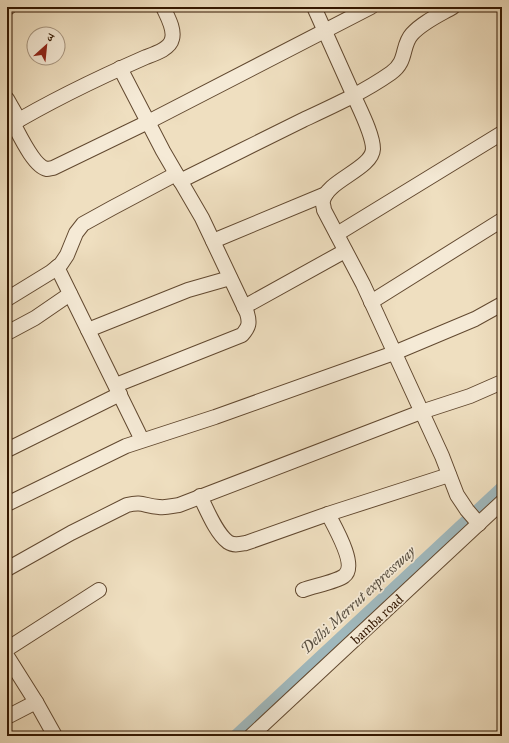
<svg xmlns="http://www.w3.org/2000/svg" width="509" height="743" viewBox="0 0 509 743" font-family="'IM FELL Great Primer','Noto Serif Devanagari',serif">
	<style>
		.lines { fill: none; stroke-linecap: round; stroke-linejoin: round }
		.canal { stroke: #a0b9be; stroke-width: 13 }
		.minor-casing { stroke: #624930; stroke-width: 16 }
		.minor { stroke: #f5ead6; stroke-width: 14 }
		.labels { text-anchor: middle; stroke-width: 3.5; stroke-linejoin: round; paint-order: stroke }
		.street-label { font-size: 14px; fill: #331700; stroke: #f5ead6 }
		.water-label { font-size: 15px; font-style: italic; fill: #595042; stroke: #f5ead6 }
	</style>
	<rect width="100%" height="100%" fill="#efdfc0"/>
	<filter id="stains"><feTurbulence type="fractalNoise" baseFrequency=".005" numOctaves="4"/><feColorMatrix values="0 0 0 0 .2 0 0 0 0 .09 0 0 0 0 .02 0 0 0 .5 -.17"/></filter>
	<radialGradient id="worn" r=".72"><stop offset=".6" stop-color="#630" stop-opacity="0"/><stop offset="1" stop-color="#630" stop-opacity=".3"/></radialGradient>
	<g class="lines">
		<path class="canal" d="M236 736 502 488"/>
		<g class="minor-casing">
			<g id="minor">
				<path d="M314 7C327 36 340 65 353 94 359 108 373 134 373 149 372 169 326 181 323 201 322 203 324 207 324 210L363 284 442 456 457 495 467 510 479 524"/>
				<path d="M7 8 9 7"/>
				<path d="M7 99 19 120"/>
				<path d="M13 123C19 134 34 167 47 169 49 169 51 168 53 168L148 122 371 7"/>
				<path d="M7 127C52 100 98 78 146 57 154 54 170 49 172 39 175 29 167 16 163 7"/>
				<path d="M180 181C221 161 262 140 303 120 333 106 364 92 391 73 408 61 401 46 412 34 423 22 439 15 453 7"/>
				<path d="M337 234 502 133"/>
				<path d="M213 241 326 194"/>
				<path d="M57 267 142 440"/>
				<path d="M7 299 51 272 61 264 67 255 76 233 83 224 112 208 176 174"/>
				<path d="M371 302 502 220"/>
				<path d="M244 307 345 251"/>
				<path d="M88 330 188 290 230 278"/>
				<path d="M7 333 35 318 70 294"/>
				<path d="M116 385 242 335C249 327 250 323 247 313L202 218 163 151 120 68"/>
				<path d="M7 450 120 394"/>
				<path d="M200 496C207 510 216 533 228 542 234 546 240 544 246 543L328 514 449 475"/>
				<path d="M7 504 126 446 215 417 394 353 475 319 502 304"/>
				<path d="M7 569 71 533 127 505C143 501 144 506 159 507 166 508 172 506 179 505L421 412 470 396 502 382"/>
				<path d="M303 590C313 586 336 582 344 576 358 566 334 526 328 514"/>
				<path d="M7 649 99 590"/>
				<path d="M7 656 36 702 55 736"/>
				<path d="M7 717 36 702"/>
				<path d="M251 736 502 502"/>
			</g>
		</g>
		<use href="#minor" class="minor"/>
	</g>
	<g class="labels">
		<g class="street-label">
			<text transform="translate(377 619) rotate(-43)" y="5">bamba road</text>
		</g>
		<g class="water-label">
			<text transform="translate(358 600) rotate(-43)" y="5">Delhi Merrut expressway</text>
		</g>
	</g>
	<rect width="509" height="743" fill="none" stroke="#efdfc0" stroke-width="24"/>
	<rect x="8" y="8" width="493" height="727" fill="none" stroke="#331700" stroke-width="2"/>
	<rect x="12" y="12" width="485" height="719" fill="none" stroke="#331700"/>
	<g transform="translate(46 46) rotate(27)"><circle r="19" fill="#f5ead6" stroke="#a79680"/>
	<path d="M0-3L7 15L0 10L-7 15Z" fill="#8f2418"/>
	<text y="-6" font-size="11" font-weight="bold" text-anchor="middle" fill="#331700">उ</text>
	</g>
	<rect width="100%" height="100%" filter="url(#stains)"/>
	<rect width="100%" height="100%" fill="url(#worn)"/>
</svg>
